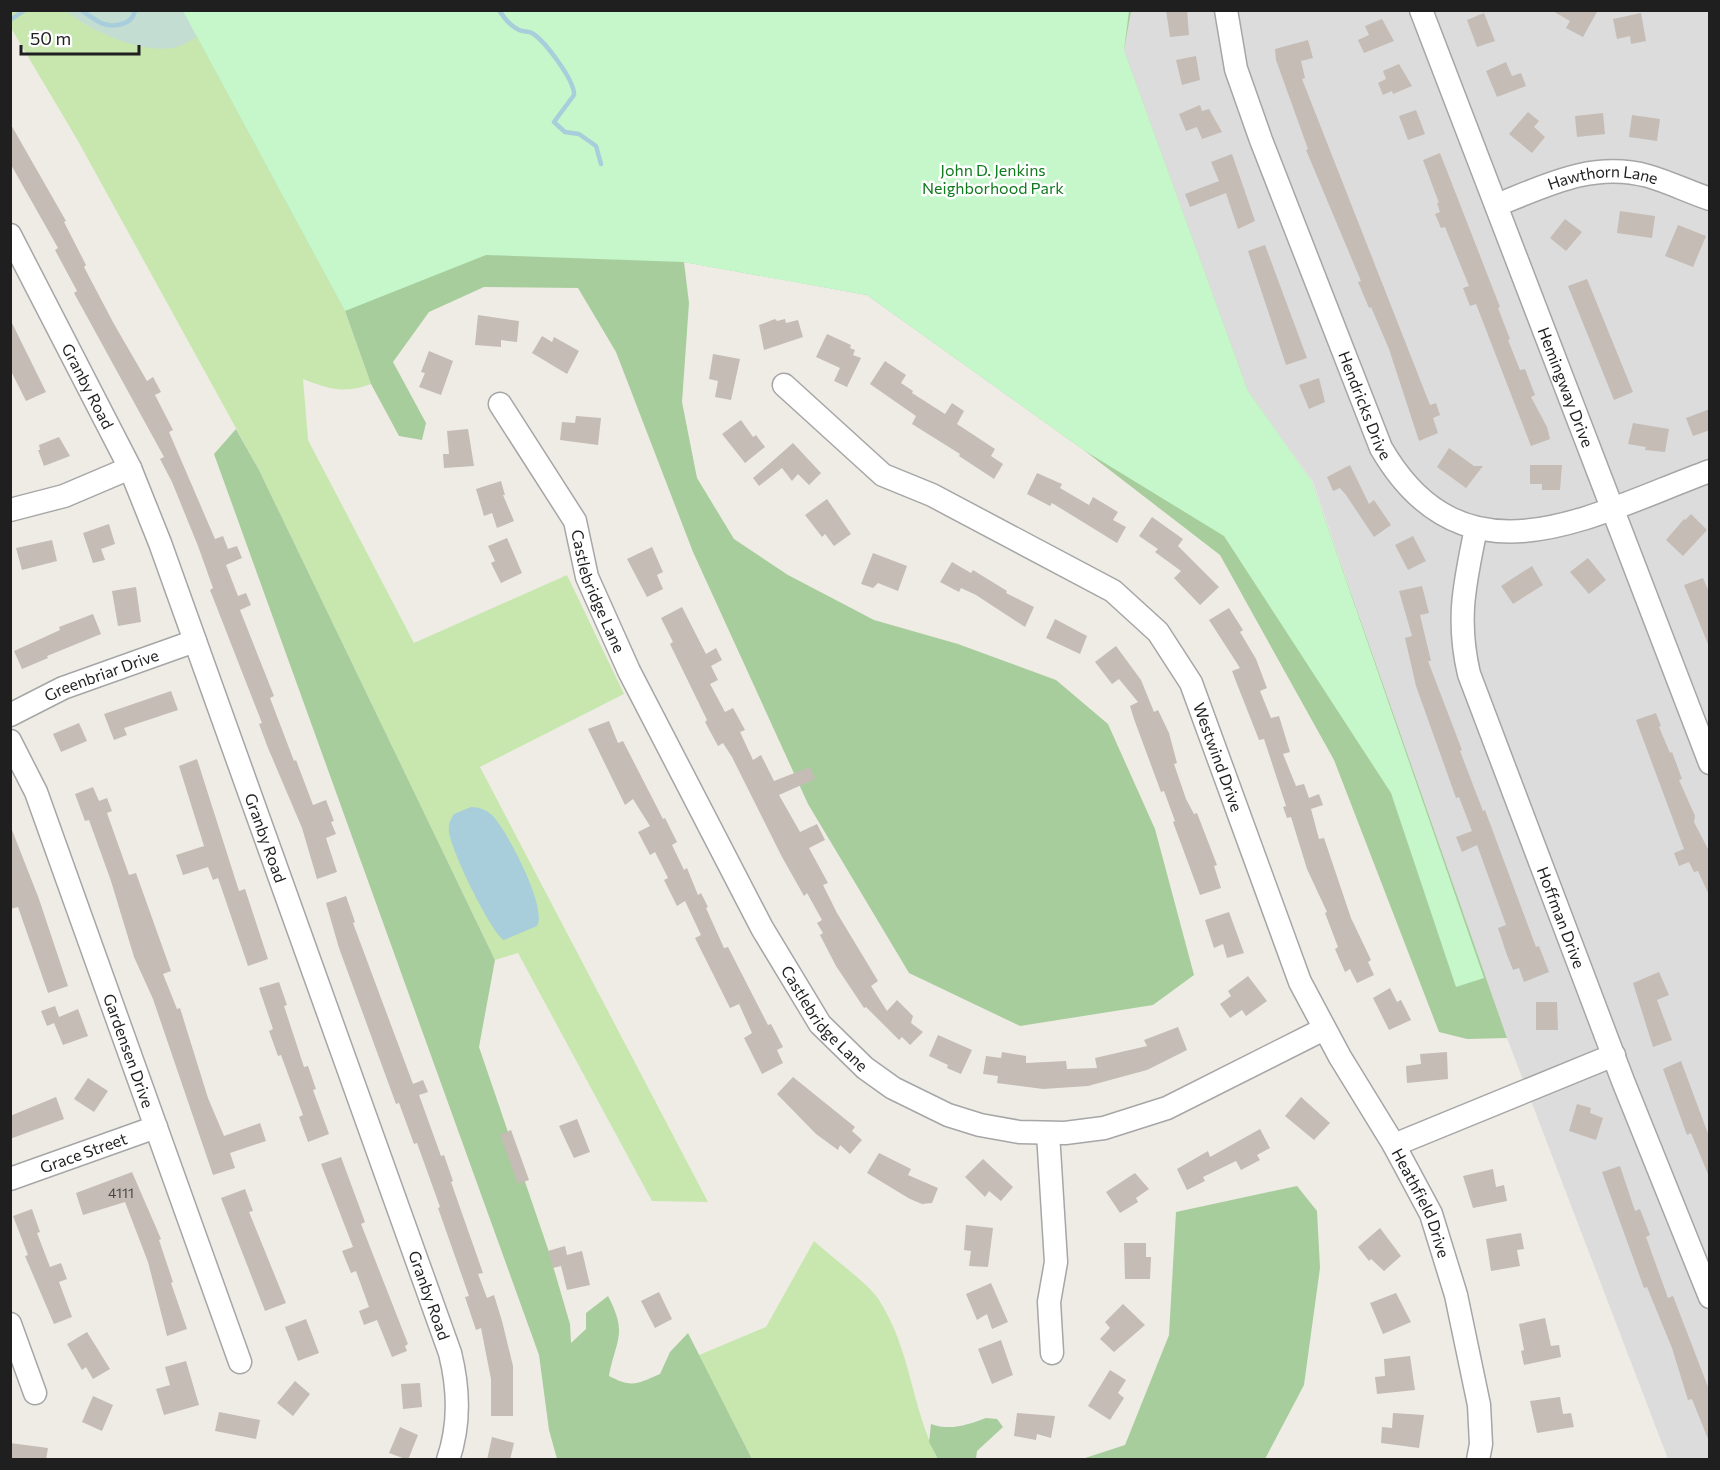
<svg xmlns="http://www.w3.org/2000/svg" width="1720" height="1470" viewBox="0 0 1720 1470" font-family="Commissioner,sans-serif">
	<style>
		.residential { fill: #dddcdc }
		.grass { fill: #c7e7ae }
		.forest { fill: #a8cd9c }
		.wetland { fill: #c3ddd2 }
		.park { fill: #c5f7cb }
		.water { fill: #a8cddb }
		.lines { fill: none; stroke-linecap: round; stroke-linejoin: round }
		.stream { stroke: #a8cddb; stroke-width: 4.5 }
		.building { fill: #c4bcb5 }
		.minor-casing { stroke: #a6a6a6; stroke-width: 25 }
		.minor { stroke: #fff; stroke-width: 22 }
		.labels { text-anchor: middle; stroke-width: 5; stroke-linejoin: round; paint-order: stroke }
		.number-label { font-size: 14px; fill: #484644 }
		.park-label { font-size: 16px; fill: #107a1e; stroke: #fff }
		.street-label { font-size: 16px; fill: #1f1f1f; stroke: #fff }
	</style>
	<rect width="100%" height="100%" fill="#efece6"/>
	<path class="residential" d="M1129 11H1709V1459H1668L1484 978 1313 482 1248 391 1124 50Z"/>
	<g class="grass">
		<path d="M10 11H183L345 311 371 384C343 394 329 389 303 379L308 440 414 643 567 575 624 694 480 767 708 1202 652 1201 518 953 495 960 259 470 78 141 11 28Z"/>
		<path d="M814 1241C830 1256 868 1283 879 1300 912 1352 911 1408 938 1459H752L699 1355 766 1327Z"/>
	</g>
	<g class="forest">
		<path d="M183 11H1131L1124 50 1248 391 1312 482 1507 1038 1467 1039 1439 1032 1334 760 1220 555 1085 451 867 295 684 262 689 303 682 402 697 478 734 539 788 575 874 620 958 644 1056 680 1108 724 1155 829 1194 975 1153 1005 1020 1026 909 973 808 804 693 552 616 352 578 288 484 287 429 312 393 362 426 423 422 440 399 436 371 384 345 311Z"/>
		<path d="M236 429 259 470 495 960 479 1047 548 1249 570 1324 571 1343 586 1329V1313L608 1296C628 1334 616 1339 609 1376 632 1388 637 1384 660 1374L670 1352 688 1333 752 1459H557L549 1430 539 1355 214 454Z"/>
		<path d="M1297 1186 1317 1211 1320 1268 1304 1385 1265 1459H1082L1125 1445 1169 1335 1176 1212Z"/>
		<path d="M986 1418 997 1419 1003 1427 977 1451 976 1459H938L929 1442 931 1424C951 1431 967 1425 986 1418Z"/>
	</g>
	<path class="wetland" d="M300 10C269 18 237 24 206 33 196 36 187 44 177 47 145 55 90 32 67 11Z"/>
	<path class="park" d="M183 11H1129L1124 50 1248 391 1312 482 1484 978 1456 987 1391 793 1224 536 1085 451 867 295 683 262 486 255 345 311Z"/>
	<path class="water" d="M471 807C479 807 487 810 493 816 507 831 548 908 537 926L504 940C491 933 451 850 449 832 448 825 450 820 454 814Z"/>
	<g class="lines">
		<g class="stream">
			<path d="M81 10C96 20 104 29 122 24 129 22 134 18 135 10"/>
			<path d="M499 10C504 18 510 26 519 30 523 32 529 31 532 33 545 41 575 81 574 95L554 122 565 132 579 134 596 146 601 164"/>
			<path d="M10 20 25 10"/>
		</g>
	</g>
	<g class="building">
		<path d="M1166 10H1187L1189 35 1170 37Z"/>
		<path d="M1551 10H1598L1583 37 1566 28 1570 21Z"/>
		<path d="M1484 13 1495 41 1477 47 1467 20Z"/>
		<path d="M1641 13 1646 41 1631 44 1630 36 1617 39 1613 19Z"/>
		<path d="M1382 19 1394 41 1364 53 1358 40 1369 35 1365 26Z"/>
		<path d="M1308 40 1313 58 1301 61 1305 78 1302 79 1430 405 1436 403 1440 415 1433 418 1438 433 1419 441 1389 349 1371 307 1369 308 1358 282 1361 281 1306 150 1308 149 1276 60 1275 49Z"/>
		<path d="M1196 56 1200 80 1182 85 1176 60Z"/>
		<path d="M1506 62 1512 76 1521 73 1526 86 1497 97 1486 71Z"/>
		<path d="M1399 64 1412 86 1393 94 1392 91 1383 95 1378 83 1386 79 1383 71Z"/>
		<path d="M1200 105 1202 111 1209 109 1222 132 1202 139 1197 127 1186 131 1179 114Z"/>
		<path d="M1416 110 1425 134 1408 140 1399 116Z"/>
		<path d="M1528 112 1539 121 1534 127 1545 137 1532 153 1509 134Z"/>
		<path d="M1603 113 1605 134 1577 137 1575 116Z"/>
		<path d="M1632 115 1660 119 1657 141 1629 137Z"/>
		<path d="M10 123 66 221 64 222 86 265 84 267 114 324 147 381 153 377 161 392 155 395 173 430 169 432 215 539 223 536 228 549 237 546 242 558 226 565 238 596 246 593 251 605 240 610 274 696 270 698 294 761 296 760 313 805 326 800 334 821 331 822 336 834 326 838 337 872 317 879 302 828 268 748 259 724 262 723 210 590 213 588 198 546 172 482 160 459 164 457 74 293 77 291 55 250 58 248 10 163Z"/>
		<path d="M1440 153 1500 307 1498 308 1510 339 1508 340 1520 370 1525 369 1535 395 1531 397 1547 427 1550 439 1531 446 1476 304 1470 306 1463 288 1469 286 1445 227 1441 228 1435 214 1440 212 1437 203H1439L1423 160Z"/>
		<path d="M1232 154 1255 221 1238 229 1226 193 1190 207 1185 194 1219 181 1211 162Z"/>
		<path d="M1620 211 1655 216 1652 238 1617 233Z"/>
		<path d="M1565 219 1582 232 1566 251 1550 238Z"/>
		<path d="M1678 225 1706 236 1693 267 1665 256Z"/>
		<path d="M1265 245 1307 358 1286 365 1248 251Z"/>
		<path d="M1587 279 1633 392 1614 400 1568 286Z"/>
		<path d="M478 315 519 321 517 342 501 340V347L475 345Z"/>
		<path d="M10 319 46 392 26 401 10 369Z"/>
		<path d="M775 319 777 321 785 319 786 323 798 320 803 337 764 350 759 325Z"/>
		<path d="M827 334 851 345 850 348 855 350 853 355 861 358 847 387 834 381 840 368 816 357Z"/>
		<path d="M542 336 552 342 554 337 579 351 567 374 532 353Z"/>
		<path d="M429 351 453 361 441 395 419 387 425 373 421 372Z"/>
		<path d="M713 354 740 359 731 400 715 397 718 381 709 379Z"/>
		<path d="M885 361 906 375 901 383 913 391 912 393 945 414 952 403 964 411 957 424 995 449 991 456 1003 464 994 479 959 456 960 454 912 424 916 416 870 384Z"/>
		<path d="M1319 378 1325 402 1309 409 1299 385Z"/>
		<path d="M1710 409V430L1693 436 1686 418Z"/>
		<path d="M576 416 601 418 598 445 560 440 562 422 575 423Z"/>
		<path d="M741 420 753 437 756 435 765 447 745 463 722 434Z"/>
		<path d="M1633 423 1669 429 1665 452 1645 450 1646 447 1628 444Z"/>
		<path d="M468 429 474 466 444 468 443 454H449L447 431Z"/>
		<path d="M59 437 70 456 44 466 38 450H40L39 445Z"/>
		<path d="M793 443 821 473 809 485 798 474 792 481 782 468 759 486 753 478Z"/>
		<path d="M1449 448 1474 466H1483L1466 488 1437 467Z"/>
		<path d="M1350 465 1369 504 1374 500 1391 525 1374 537 1346 495 1340 488 1333 491 1327 477Z"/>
		<path d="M1530 465H1562L1560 490H1542V484H1530Z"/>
		<path d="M1037 473 1062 484 1060 488 1089 505 1093 497 1118 512 1113 520 1126 527 1117 543 1052 503 1050 506 1027 494Z"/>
		<path d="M501 481 505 495H503L514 521 497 528 492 513 484 516 476 489Z"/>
		<path d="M827 499 851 534 834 546 825 534 822 537 805 515Z"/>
		<path d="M1691 514 1707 530 1683 556 1666 540 1684 519 1685 520Z"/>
		<path d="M1152 517 1183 539 1178 546 1219 587 1200 605 1174 578 1181 571 1155 552 1158 549 1139 536Z"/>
		<path d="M109 524 115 544 101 549 105 560 93 563 83 533Z"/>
		<path d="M1413 536 1426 561 1408 570 1395 545Z"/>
		<path d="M507 538 522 573 501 583 491 563 495 561 488 546Z"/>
		<path d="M52 540 57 561 22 570 16 548Z"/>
		<path d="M652 547 663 572 657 575 663 589 647 597 627 559Z"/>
		<path d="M873 553 907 566 898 591 878 583 873 588 861 584Z"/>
		<path d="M1588 558 1606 580 1589 594 1570 572Z"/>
		<path d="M952 562 971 573 973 570 1007 591 1006 593 1034 607 1025 627 976 595 961 588 959 592 940 582Z"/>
		<path d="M1532 566 1543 585 1513 604 1501 586Z"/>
		<path d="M1703 578 1710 594 1708 644 1684 585Z"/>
		<path d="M1422 586 1429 613 1420 615 1431 661H1428L1462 750 1460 751 1483 811 1485 810 1536 947 1539 946 1549 972 1524 982 1519 968 1513 970 1507 955 1498 928 1506 925 1477 845 1462 852 1456 837 1472 831 1459 797 1456 798 1416 686 1405 638 1412 636 1399 591Z"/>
		<path d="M136 587 141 622 118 626 112 591Z"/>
		<path d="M682 607 706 654 716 648 722 660 711 666 718 680 710 684 725 712 733 708 745 730 740 732 753 760 761 755 774 781 810 767 815 779 779 795 800 832 817 824 825 840 809 848 828 883 823 885 837 913 878 981 871 986 887 1011 897 1000 913 1016 911 1023 923 1032 910 1045 902 1037 899 1040 866 1007 864 1008 836 966 820 935 823 933 817 923 822 920 807 893 804 896 782 857 732 757 723 743 718 746 705 722 707 720 670 644 673 642 661 618Z"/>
		<path d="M1229 608 1243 630 1240 632 1256 659 1267 688 1260 691 1271 718 1279 716 1290 752 1283 754 1296 786 1304 784 1309 798 1319 794 1323 805 1311 809 1319 839 1324 838 1351 918 1371 960 1368 962 1374 975 1357 983 1350 969 1345 972 1335 949 1338 947 1325 913 1327 912 1307 869 1291 817 1287 818 1283 807 1286 806 1264 739 1259 740 1237 684 1232 671 1240 668 1209 620Z"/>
		<path d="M93 614 101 634 47 656 48 658 22 669 14 651 60 630 59 627Z"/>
		<path d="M1055 619 1087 636 1080 654 1046 638Z"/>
		<path d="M1116 646 1141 680 1154 712 1158 710 1169 733 1177 763 1174 764 1186 799 1194 814 1197 813 1217 865 1214 866 1221 888 1200 895 1173 822 1175 821 1164 791 1161 792 1134 719 1130 706 1138 702 1119 679 1112 684 1095 662Z"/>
		<path d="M171 691 178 710 124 728 127 735 114 740 104 714Z"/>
		<path d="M1656 713 1661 726 1659 727 1670 753 1672 752 1682 779 1679 780 1695 816 1694 822 1710 853V897L1698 871 1694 872 1689 862 1679 866 1674 853 1684 849 1636 720Z"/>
		<path d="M609 721 618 743 623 741 663 819 665 818 677 842 672 845 684 870 687 868 698 895 701 893 708 907 706 908 724 948 728 947 768 1025 771 1024 783 1047 777 1050 783 1063 762 1074 744 1038 752 1033 739 1004 730 1008 695 938 701 935 685 901 677 906 664 880 668 878 655 852 650 855 638 832 650 826 633 799 625 805 588 729Z"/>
		<path d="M79 723 87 741 61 752 53 734Z"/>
		<path d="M197 759 239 891 245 889 268 959 248 966 218 878 213 880 208 867 183 875 176 855 204 846 179 766Z"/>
		<path d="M93 787 99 801 107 798 112 811 107 813 129 875 136 873 171 971 163 974 177 1009 180 1008 208 1098 224 1136 260 1123 266 1141 230 1153 235 1168 213 1175 153 999 134 957 111 881 89 820 85 821 75 794Z"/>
		<path d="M12 830 39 899 68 986 48 993 18 907 10 909Z"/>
		<path d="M346 896 355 922 353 923 413 1084 423 1080 428 1092 419 1095 441 1156 444 1155 453 1181 451 1182 483 1273 478 1274 487 1298 494 1295 502 1321 513 1366V1416H491V1379L481 1328 476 1330 465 1297 469 1296 438 1208 440 1207 417 1143 414 1144 399 1103 396 1104 339 948 326 903Z"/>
		<path d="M1229 912 1244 953 1227 958 1223 944 1214 948 1205 920Z"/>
		<path d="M1659 972 1669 995 1657 1000 1672 1040 1653 1047 1633 983Z"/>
		<path d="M1248 976 1267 1001 1246 1016 1242 1010 1230 1018 1220 1004 1231 996 1228 991Z"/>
		<path d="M279 982 287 1005 284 1006 304 1067 308 1066 316 1089 313 1090 329 1134 308 1142 299 1117 303 1115 281 1055 278 1056 269 1031 273 1029 259 988Z"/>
		<path d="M1390 988 1397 1002 1401 1000 1411 1020 1389 1030 1373 998Z"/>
		<path d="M1536 1002H1557L1558 1030H1536Z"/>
		<path d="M55 1006 59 1017 78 1009 88 1036 63 1045 54 1023 47 1026 41 1011Z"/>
		<path d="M1178 1027 1187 1050 1147 1070 1088 1086 1043 1089 997 1083 998 1076 983 1074 986 1056 1001 1058 1002 1052 1026 1056V1063L1066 1061 1067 1069 1097 1068 1095 1058 1147 1046 1144 1040Z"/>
		<path d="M938 1035 972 1050 961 1074 947 1068 948 1065 929 1056Z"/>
		<path d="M1447 1052 1448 1079 1407 1083 1406 1066 1421 1064 1420 1054Z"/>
		<path d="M1681 1061 1710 1139V1179L1691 1133 1687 1135 1663 1069Z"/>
		<path d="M793 1077 855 1127 852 1131 862 1140 850 1154 840 1145 838 1150 816 1134 777 1094Z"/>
		<path d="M88 1078 108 1091 94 1112 74 1099Z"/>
		<path d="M56 1097 64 1119 10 1139V1116Z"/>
		<path d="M1301 1097 1330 1123 1314 1140 1285 1116Z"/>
		<path d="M1577 1104 1591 1108 1590 1113 1603 1118 1596 1140 1569 1131Z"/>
		<path d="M577 1119 590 1152 574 1158 559 1126Z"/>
		<path d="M1260 1129 1270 1148 1257 1155 1260 1160 1241 1170 1236 1161 1203 1177 1205 1181 1187 1190 1177 1169 1208 1151 1210 1157Z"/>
		<path d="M511 1130 529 1180 518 1184 500 1135Z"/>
		<path d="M879 1153 911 1169 908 1175 938 1188 932 1203 922 1204 910 1199 867 1173Z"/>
		<path d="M341 1157 365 1222 361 1224 408 1344 405 1346 407 1351 392 1357 377 1320 364 1325 359 1311 369 1307 356 1271 351 1273 342 1251 353 1247 321 1164Z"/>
		<path d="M983 1159 1013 1187 1001 1201 989 1191 985 1197 965 1177Z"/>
		<path d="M1620 1166 1635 1211 1640 1209 1650 1235 1646 1237 1668 1298 1673 1296 1710 1392V1444L1692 1399 1688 1400 1672 1348 1647 1287 1644 1288 1602 1172Z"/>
		<path d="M1493 1169 1496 1187 1504 1185 1507 1201 1473 1208 1463 1176Z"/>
		<path d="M132 1172 161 1239 159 1240 173 1282 171 1283 187 1329 167 1336 148 1262 125 1202 83 1215 76 1193Z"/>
		<path d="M1135 1173 1149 1189 1136 1198 1138 1202 1120 1213 1106 1192Z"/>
		<path d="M245 1189 253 1211 249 1212 286 1303 265 1311 221 1198Z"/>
		<path d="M32 1209 40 1232 37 1233 50 1267 61 1263 67 1279 59 1282 72 1317 54 1324 25 1256 28 1255 13 1216Z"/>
		<path d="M966 1225 993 1228 988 1267 969 1266 971 1251 964 1250Z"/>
		<path d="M1380 1228 1401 1256 1384 1271 1371 1259 1369 1261 1358 1247Z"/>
		<path d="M1521 1233 1524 1249 1517 1250 1520 1266 1491 1271 1486 1239Z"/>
		<path d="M1124 1243H1146V1257H1151L1150 1279H1125Z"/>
		<path d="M565 1246 567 1255 582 1251 590 1285 567 1290 561 1266 553 1268 548 1251Z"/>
		<path d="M991 1283 1008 1322 992 1329 987 1314 977 1320 966 1294Z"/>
		<path d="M659 1292 672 1319 655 1328 641 1301Z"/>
		<path d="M1396 1293 1411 1322 1383 1334 1370 1303Z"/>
		<path d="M1123 1304 1145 1325 1114 1352 1100 1339 1110 1328 1105 1322Z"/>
		<path d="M1545 1318 1551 1346 1559 1345 1561 1357 1524 1365 1521 1351 1524 1350 1519 1324Z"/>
		<path d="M306 1319 319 1353 298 1361 285 1327Z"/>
		<path d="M87 1332 110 1369 93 1379 86 1367 82 1370 67 1344Z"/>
		<path d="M1001 1340 1013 1375 992 1384 978 1349Z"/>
		<path d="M1410 1356 1415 1390 1377 1394 1375 1377 1385 1376 1384 1359Z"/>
		<path d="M186 1361 199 1405 164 1415 156 1389 170 1385 165 1367Z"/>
		<path d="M1110 1370 1126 1380 1118 1393 1124 1398 1110 1420 1088 1406Z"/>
		<path d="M295 1381 310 1394 293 1416 277 1403Z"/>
		<path d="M420 1383 422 1407 403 1409 401 1384Z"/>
		<path d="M93 1396 113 1405 102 1431 82 1422Z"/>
		<path d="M1560 1397 1563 1414 1571 1413 1574 1427 1537 1433 1530 1401Z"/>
		<path d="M219 1412 260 1420 256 1439 215 1431Z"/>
		<path d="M1017 1413 1055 1416 1051 1438 1037 1434 1036 1440 1014 1436Z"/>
		<path d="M1393 1413 1424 1415 1419 1448 1381 1443 1382 1427 1392 1428Z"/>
		<path d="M400 1427 418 1435 408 1460 389 1453Z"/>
		<path d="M492 1437 514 1443 510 1460H487Z"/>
		<path d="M10 1443 48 1448 46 1460H10Z"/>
	</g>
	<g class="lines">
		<g class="minor-casing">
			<g id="minor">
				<path id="s1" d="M1226 10 1236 69 1261 140 1381 448C1465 593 1592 514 1710 471"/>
				<path id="s2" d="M1421 10 1710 763"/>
				<path id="s3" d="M1497 205C1547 185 1593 161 1648 176 1669 182 1689 192 1710 199"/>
				<path id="s4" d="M10 235 130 468 160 543 450 1353C459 1389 460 1425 448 1460"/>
				<path id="s5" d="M784 385 883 475 932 495 1113 591 1158 632 1191 683 1300 982 1340 1057 1394 1145 1431 1214 1456 1295 1479 1405 1481 1444 1478 1460"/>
				<path id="s6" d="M500 404 575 521 587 577 629 671 762 928 820 1024 865 1068 893 1088 948 1115 980 1125 1019 1132 1065 1133 1104 1128 1167 1108 1324 1029"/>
				<path d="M10 510 64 496 130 468"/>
				<path id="s7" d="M1476 528C1465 583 1456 618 1469 674L1623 1081 1710 1297"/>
				<path id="s8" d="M10 715 63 688 195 641"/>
				<path id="s9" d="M10 741 36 792 240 1362"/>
				<path d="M1048 1133 1056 1262 1049 1302 1052 1353"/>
				<path d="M1394 1145 1614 1055"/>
				<path id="s10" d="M10 1179 156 1127"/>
				<path d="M10 1324 35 1393"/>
			</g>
		</g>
		<use href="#minor" class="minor"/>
	</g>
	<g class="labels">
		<g class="number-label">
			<text x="121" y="1198">4111</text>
		</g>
		<g class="park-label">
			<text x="993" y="176">John D. Jenkins<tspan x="993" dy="18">Neighborhood Park</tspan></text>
		</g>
		<g class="street-label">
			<text dy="6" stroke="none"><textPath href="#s3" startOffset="111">Hawthorn Lane</textPath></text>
			<text dy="6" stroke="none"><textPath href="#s4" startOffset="170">Granby Road</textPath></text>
			<text dy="6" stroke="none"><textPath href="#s2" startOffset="404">Hemingway Drive</textPath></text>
			<text dy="6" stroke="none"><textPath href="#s1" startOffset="420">Hendricks Drive</textPath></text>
			<text dy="6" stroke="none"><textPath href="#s6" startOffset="213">Castlebridge Lane</textPath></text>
			<text dy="6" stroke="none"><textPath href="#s8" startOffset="100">Greenbriar Drive</textPath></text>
			<text dy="6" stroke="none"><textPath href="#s5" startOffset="592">Westwind Drive</textPath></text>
			<text dy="6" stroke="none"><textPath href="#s4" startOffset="656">Granby Road</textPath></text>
			<text dy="6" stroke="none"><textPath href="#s7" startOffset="408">Hoffman Drive</textPath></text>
			<text dy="6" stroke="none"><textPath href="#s6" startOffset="699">Castlebridge Lane</textPath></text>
			<text dy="6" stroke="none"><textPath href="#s9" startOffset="332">Gardensen Drive</textPath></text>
			<text dy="6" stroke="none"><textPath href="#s10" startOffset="78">Grace Street</textPath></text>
			<text dy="6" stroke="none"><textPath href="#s5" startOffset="1084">Heathfield Drive</textPath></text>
			<text dy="6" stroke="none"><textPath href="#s4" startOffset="1142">Granby Road</textPath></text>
		</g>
	</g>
	<rect width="1720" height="1470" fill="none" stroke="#1f1f1f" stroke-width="24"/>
	<path d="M21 45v9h118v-9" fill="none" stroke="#1f1f1f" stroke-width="3"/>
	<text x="30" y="45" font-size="18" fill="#1f1f1f" stroke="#ffffff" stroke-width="4.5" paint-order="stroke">50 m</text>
</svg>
